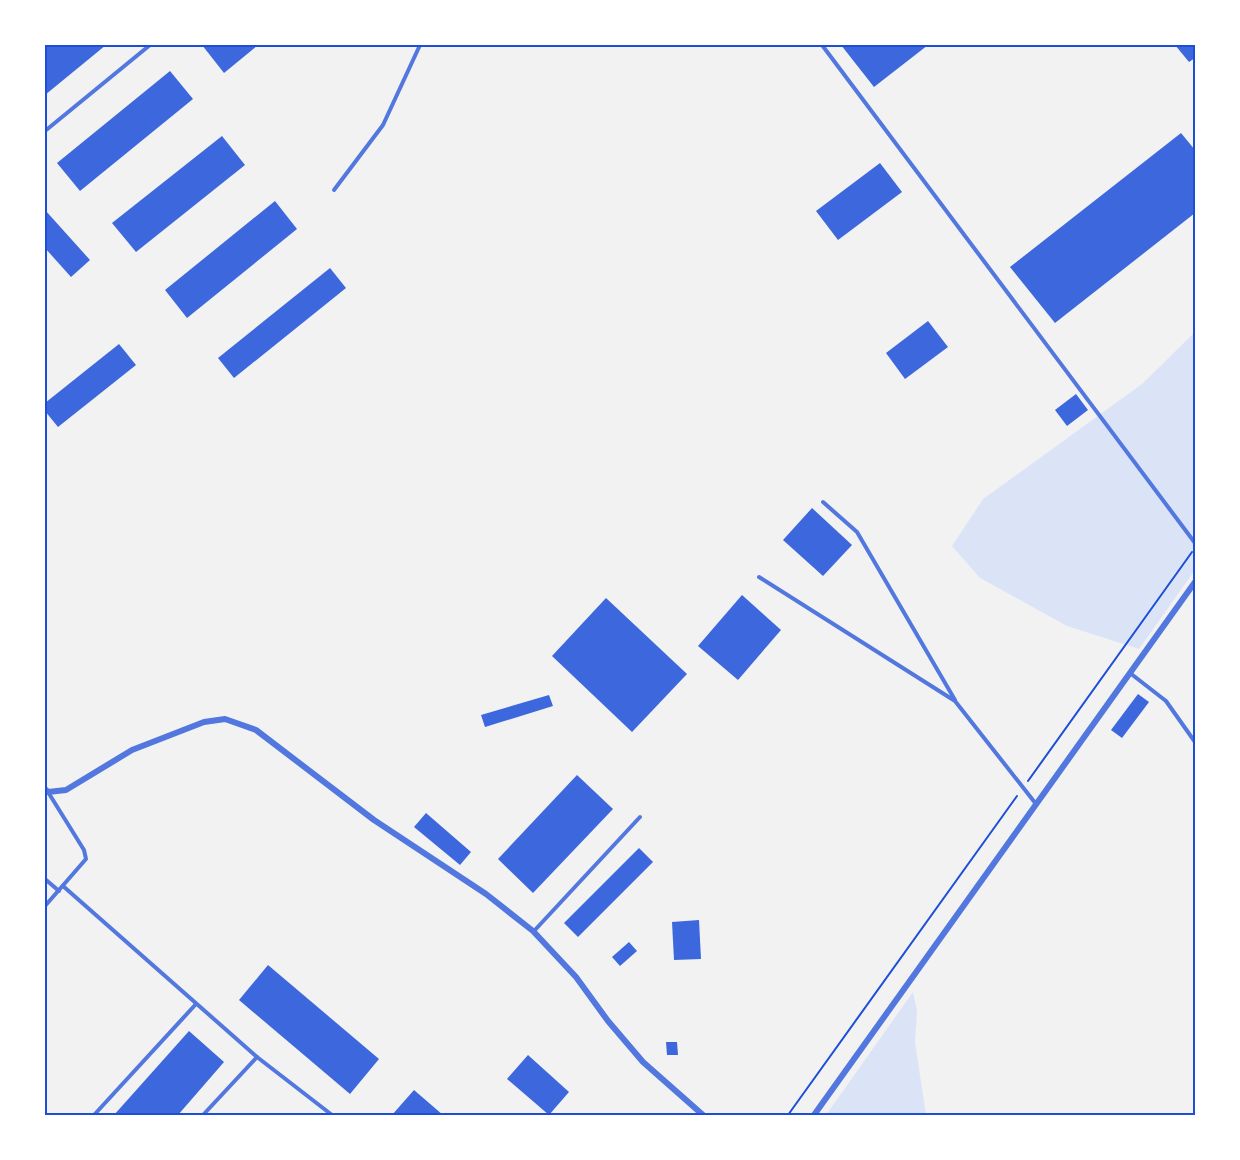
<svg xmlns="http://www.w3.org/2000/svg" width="1240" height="1160" viewBox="0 0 1240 1160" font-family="'Golos Text',sans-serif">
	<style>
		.green { fill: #dbe4f7 }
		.building { fill: #3d67dc }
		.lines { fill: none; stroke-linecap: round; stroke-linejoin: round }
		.path { stroke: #1d4ed8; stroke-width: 2 }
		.service { stroke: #5277de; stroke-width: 4 }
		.minor { stroke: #5277de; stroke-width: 6 }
		.neatline { fill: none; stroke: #1d4ed8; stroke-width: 2 }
	</style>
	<rect width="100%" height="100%" fill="#f2f2f2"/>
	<g class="green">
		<path d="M1195 332V570L1139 649 1067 626 980 578 952 546 983 499 1142 384Z"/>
		<path d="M913 992 917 1011 915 1042 926 1115H826Z"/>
	</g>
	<g class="building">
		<path d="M47 45H106L45 95V47Z"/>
		<path d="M202 45H258L224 73Z"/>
		<path d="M841 45H928L874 87Z"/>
		<path d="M1175 45H1195V58L1189 62Z"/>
		<path d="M170 71 193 99 80 191 57 163Z"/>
		<path d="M1181 133 1195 150V213L1055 323 1010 267Z"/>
		<path d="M222 136 245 165 136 252 112 223Z"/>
		<path d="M880 163 902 192 838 240 816 211Z"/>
		<path d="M275 201 297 229 187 318 165 290Z"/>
		<path d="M45 210 90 260 71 277 45 248Z"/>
		<path d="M330 268 346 288 234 378 218 358Z"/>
		<path d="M928 321 948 347 905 379 886 353Z"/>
		<path d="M119 344 136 365 58 427 45 411V403Z"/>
		<path d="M1076 394 1088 410 1067 426 1055 410Z"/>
		<path d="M812 508 852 545 823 576 783 540Z"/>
		<path d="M742 595 781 630 738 680 698 646Z"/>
		<path d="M606 598 687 674 632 732 552 656Z"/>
		<path d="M1138 694 1149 702 1122 738 1111 730Z"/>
		<path d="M549 695 553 706 485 727 481 715Z"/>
		<path d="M577 775 613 809 533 893 498 859Z"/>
		<path d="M426 813 471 852 460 865 414 827Z"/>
		<path d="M639 848 653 862 578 937 564 923Z"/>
		<path d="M699 920 701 959 674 960 672 922Z"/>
		<path d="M629 942 637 951 620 966 612 957Z"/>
		<path d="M268 965 379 1059 350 1094 239 1000Z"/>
		<path d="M189 1031 224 1062 178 1115H114Z"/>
		<path d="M666 1042H677L678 1055H667Z"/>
		<path d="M528 1055 569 1092 549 1115 507 1079Z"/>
		<path d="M414 1090 443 1115H392Z"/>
	</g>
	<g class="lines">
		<g class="path">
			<path d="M1028 781 1192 552"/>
			<path d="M788 1115 1017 796"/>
		</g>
		<g class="service">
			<path d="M822 45 1195 543"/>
			<path d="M45 131 150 45"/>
			<path d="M334 190 383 125 420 45"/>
			<path d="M823 502 857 532 955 700"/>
			<path d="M759 577 955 701 1036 804"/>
			<path d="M1130 673 1166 701 1195 742"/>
			<path d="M45 879 59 891"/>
			<path d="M63 886 257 1057 332 1115"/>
			<path d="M45 906 86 859 84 850 48 792"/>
			<path d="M534 931 640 817"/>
			<path d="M94 1115 196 1004"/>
			<path d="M203 1115 257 1057"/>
		</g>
		<g class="minor">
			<path d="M45 789 48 792 66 790 132 750 204 722 225 719 256 730 374 820 486 894 533 931 576 977 608 1021 643 1062 703 1115"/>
			<path d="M814 1115 1195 582"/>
		</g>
	</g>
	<rect width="1240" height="1160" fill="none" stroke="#ffffff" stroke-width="93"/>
	<rect x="46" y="46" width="1148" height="1068" class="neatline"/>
</svg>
